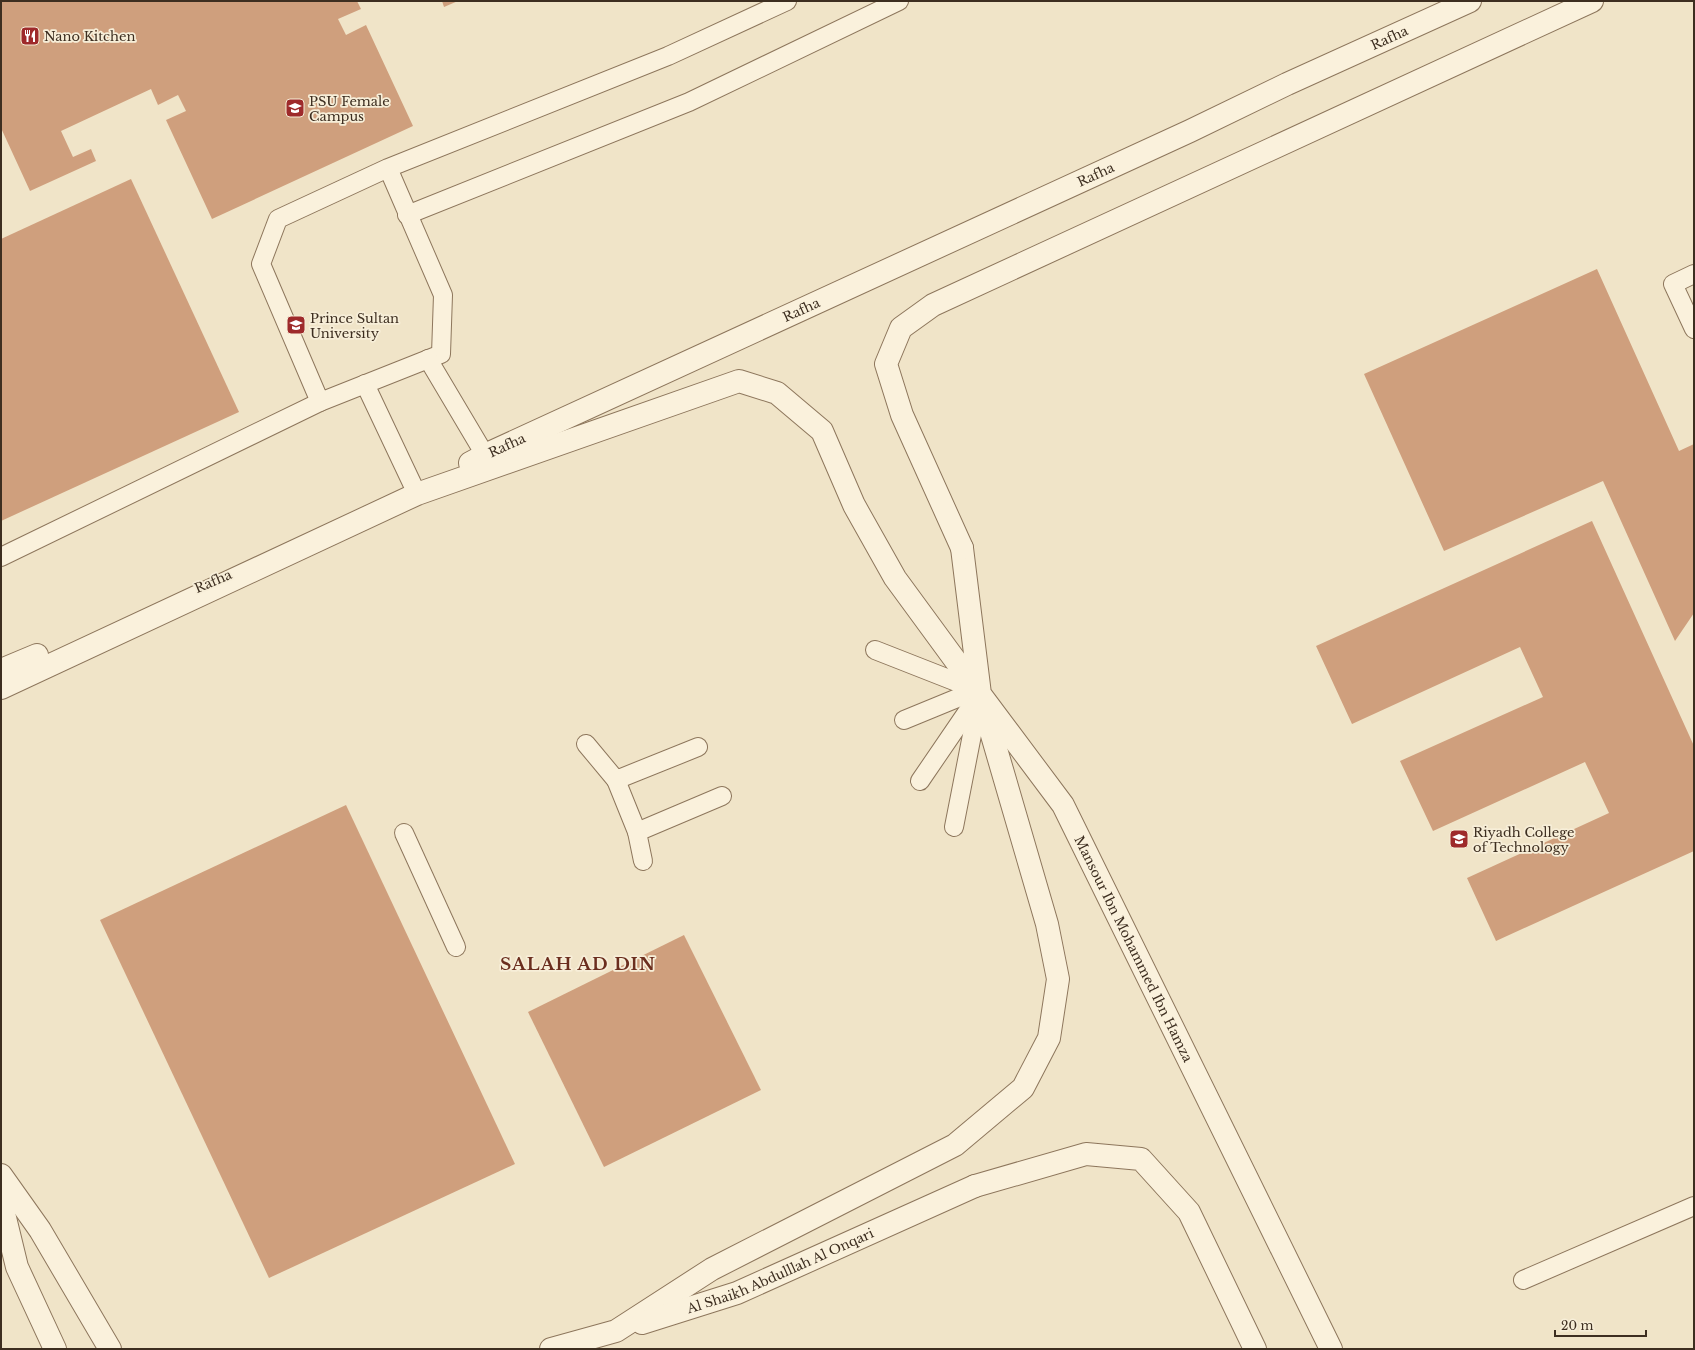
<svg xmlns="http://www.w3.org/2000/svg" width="1695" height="1350" viewBox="0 0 1695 1350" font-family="'Libre Baskerville',serif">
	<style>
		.building { fill: #cf9f7d }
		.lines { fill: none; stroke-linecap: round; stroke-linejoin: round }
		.service-casing { stroke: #8d765c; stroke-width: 20 }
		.minor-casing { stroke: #8d765c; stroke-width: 24 }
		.tertiary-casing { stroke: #8d765c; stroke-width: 24 }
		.service { stroke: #faf1dc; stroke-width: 18 }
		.minor { stroke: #faf1dc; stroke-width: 22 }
		.tertiary { stroke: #faf1dc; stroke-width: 22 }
		.labels { text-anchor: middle; stroke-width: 3.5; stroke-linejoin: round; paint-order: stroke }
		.poi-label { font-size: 13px; fill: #3d2e20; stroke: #f7eed8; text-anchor: start }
		.street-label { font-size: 13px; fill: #3d2e20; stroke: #f7eed8 }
		.district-label { font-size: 17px; font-weight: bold; letter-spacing: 1px; fill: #6b2e1e; stroke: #f7eed8 }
	</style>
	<rect width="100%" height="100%" fill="#f0e4c8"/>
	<g class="building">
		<path d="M1 1H357L361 9 338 19 346 35 366 25 413 126 212 219 166 120 186 111 178 95 158 105 151 89 61 131 73 157 91 149 96 161 30 191 1 128Z"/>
		<path d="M442 1H458L444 7Z"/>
		<path d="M131 179 239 412 1 521V239Z"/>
		<path d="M1597 269 1679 451 1694 444V613L1675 641 1603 481 1444 551 1364 374Z"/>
		<path d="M1592 521 1694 746V851L1496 941 1467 878 1609 813 1585 762 1433 831 1400 761 1543 697 1520 647 1352 724 1316 646Z"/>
		<path d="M346 805 515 1164 269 1278 100 920Z"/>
		<path d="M684 935 761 1090 604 1167 528 1012Z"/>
	</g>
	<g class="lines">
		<g class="service-casing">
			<g id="service">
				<path d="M388 168 443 295 441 354 320 402 261 264 278 219 388 168 668 56 787 1"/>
				<path d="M407 215 689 102 899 1"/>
				<path d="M1694 274 1673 284 1694 329"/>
				<path d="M428 359 485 455"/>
				<path d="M365 384 417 494"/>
				<path d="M1 557 320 402"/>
				<path d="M875 650 977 690"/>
				<path d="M904 720 977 690"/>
				<path d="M586 744 616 780 698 747"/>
				<path d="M616 780 637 832"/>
				<path d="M920 781 976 699"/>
				<path d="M954 827 980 694"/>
				<path d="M404 833 456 947"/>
				<path d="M643 861 637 832 722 796"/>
				<path d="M1523 1280 1694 1206"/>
			</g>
		</g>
		<g class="minor-casing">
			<g id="minor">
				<path id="s1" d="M962 548 980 694 1063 805 1331 1349"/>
				<path d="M975 1186 1086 1154 1141 1159 1189 1212 1255 1349"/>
			</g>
		</g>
		<g class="tertiary-casing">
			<g id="tertiary">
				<path id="s2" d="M470 463 485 455 1190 131 1287 84 1470 1"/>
				<path d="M962 548 902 415 886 364 901 328 933 305 1592 1"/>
				<path d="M1 670 37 655"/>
				<path d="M1 688 417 494 739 381 777 393 822 431 854 505 895 578 980 694 1047 924 1058 979 1049 1038 1023 1088 955 1145 712 1269 616 1331 551 1349"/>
				<path d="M1 1175 40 1230 110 1349"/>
				<path d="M1 1201 17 1267 55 1349"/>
				<path id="s3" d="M642 1323 737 1293 975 1186"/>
			</g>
		</g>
		<use href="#service" class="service"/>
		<use href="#minor" class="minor"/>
		<use href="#tertiary" class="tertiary"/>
	</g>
	<defs>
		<g id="restaurant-square" transform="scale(1)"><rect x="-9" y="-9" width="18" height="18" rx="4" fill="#9e2a2b" stroke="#f7eed8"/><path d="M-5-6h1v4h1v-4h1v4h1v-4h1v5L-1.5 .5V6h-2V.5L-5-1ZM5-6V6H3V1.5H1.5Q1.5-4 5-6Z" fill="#fff"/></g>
		<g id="university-square" transform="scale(1)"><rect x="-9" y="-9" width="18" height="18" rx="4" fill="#9e2a2b" stroke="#f7eed8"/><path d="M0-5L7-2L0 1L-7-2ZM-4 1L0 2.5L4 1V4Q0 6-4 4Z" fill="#fff"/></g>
	</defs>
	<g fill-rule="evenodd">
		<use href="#restaurant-square" x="30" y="36"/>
		<use href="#university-square" x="295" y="108"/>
		<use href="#university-square" x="296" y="325"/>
		<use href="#university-square" x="1459" y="839"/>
	</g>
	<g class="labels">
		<g class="poi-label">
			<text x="44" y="41">Nano Kitchen</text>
			<text x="309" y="106">PSU Female<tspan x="309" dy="15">Campus</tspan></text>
			<text x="310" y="323">Prince Sultan<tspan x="310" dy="15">University</tspan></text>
			<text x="1473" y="837">Riyadh College<tspan x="1473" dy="15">of Technology</tspan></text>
		</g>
		<g class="street-label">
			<text dy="5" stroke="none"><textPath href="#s2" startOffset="1013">Rafha</textPath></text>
			<text dy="5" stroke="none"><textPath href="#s2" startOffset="689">Rafha</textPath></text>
			<text dy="5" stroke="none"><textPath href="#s2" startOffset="365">Rafha</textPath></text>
			<text dy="5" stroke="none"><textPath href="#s2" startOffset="41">Rafha</textPath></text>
			<text transform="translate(213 581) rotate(-23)" y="5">Rafha</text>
			<text dy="5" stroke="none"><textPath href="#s1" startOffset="446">Mansour Ibn Mohammed Ibn Hamza</textPath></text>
			<text dy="5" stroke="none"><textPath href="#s3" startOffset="148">Al Shaikh Abdulllah Al Onqari</textPath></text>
		</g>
		<g class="district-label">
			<text x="578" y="970">SALAH AD DIN</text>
		</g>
	</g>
	<rect width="1695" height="1350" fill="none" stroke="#3d2e20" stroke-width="4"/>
	<path d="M1555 1330v6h91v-6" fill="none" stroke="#3d2e20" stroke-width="2"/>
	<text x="1561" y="1330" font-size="12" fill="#3d2e20" stroke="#f7eed8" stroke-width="3" paint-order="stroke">20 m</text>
</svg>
